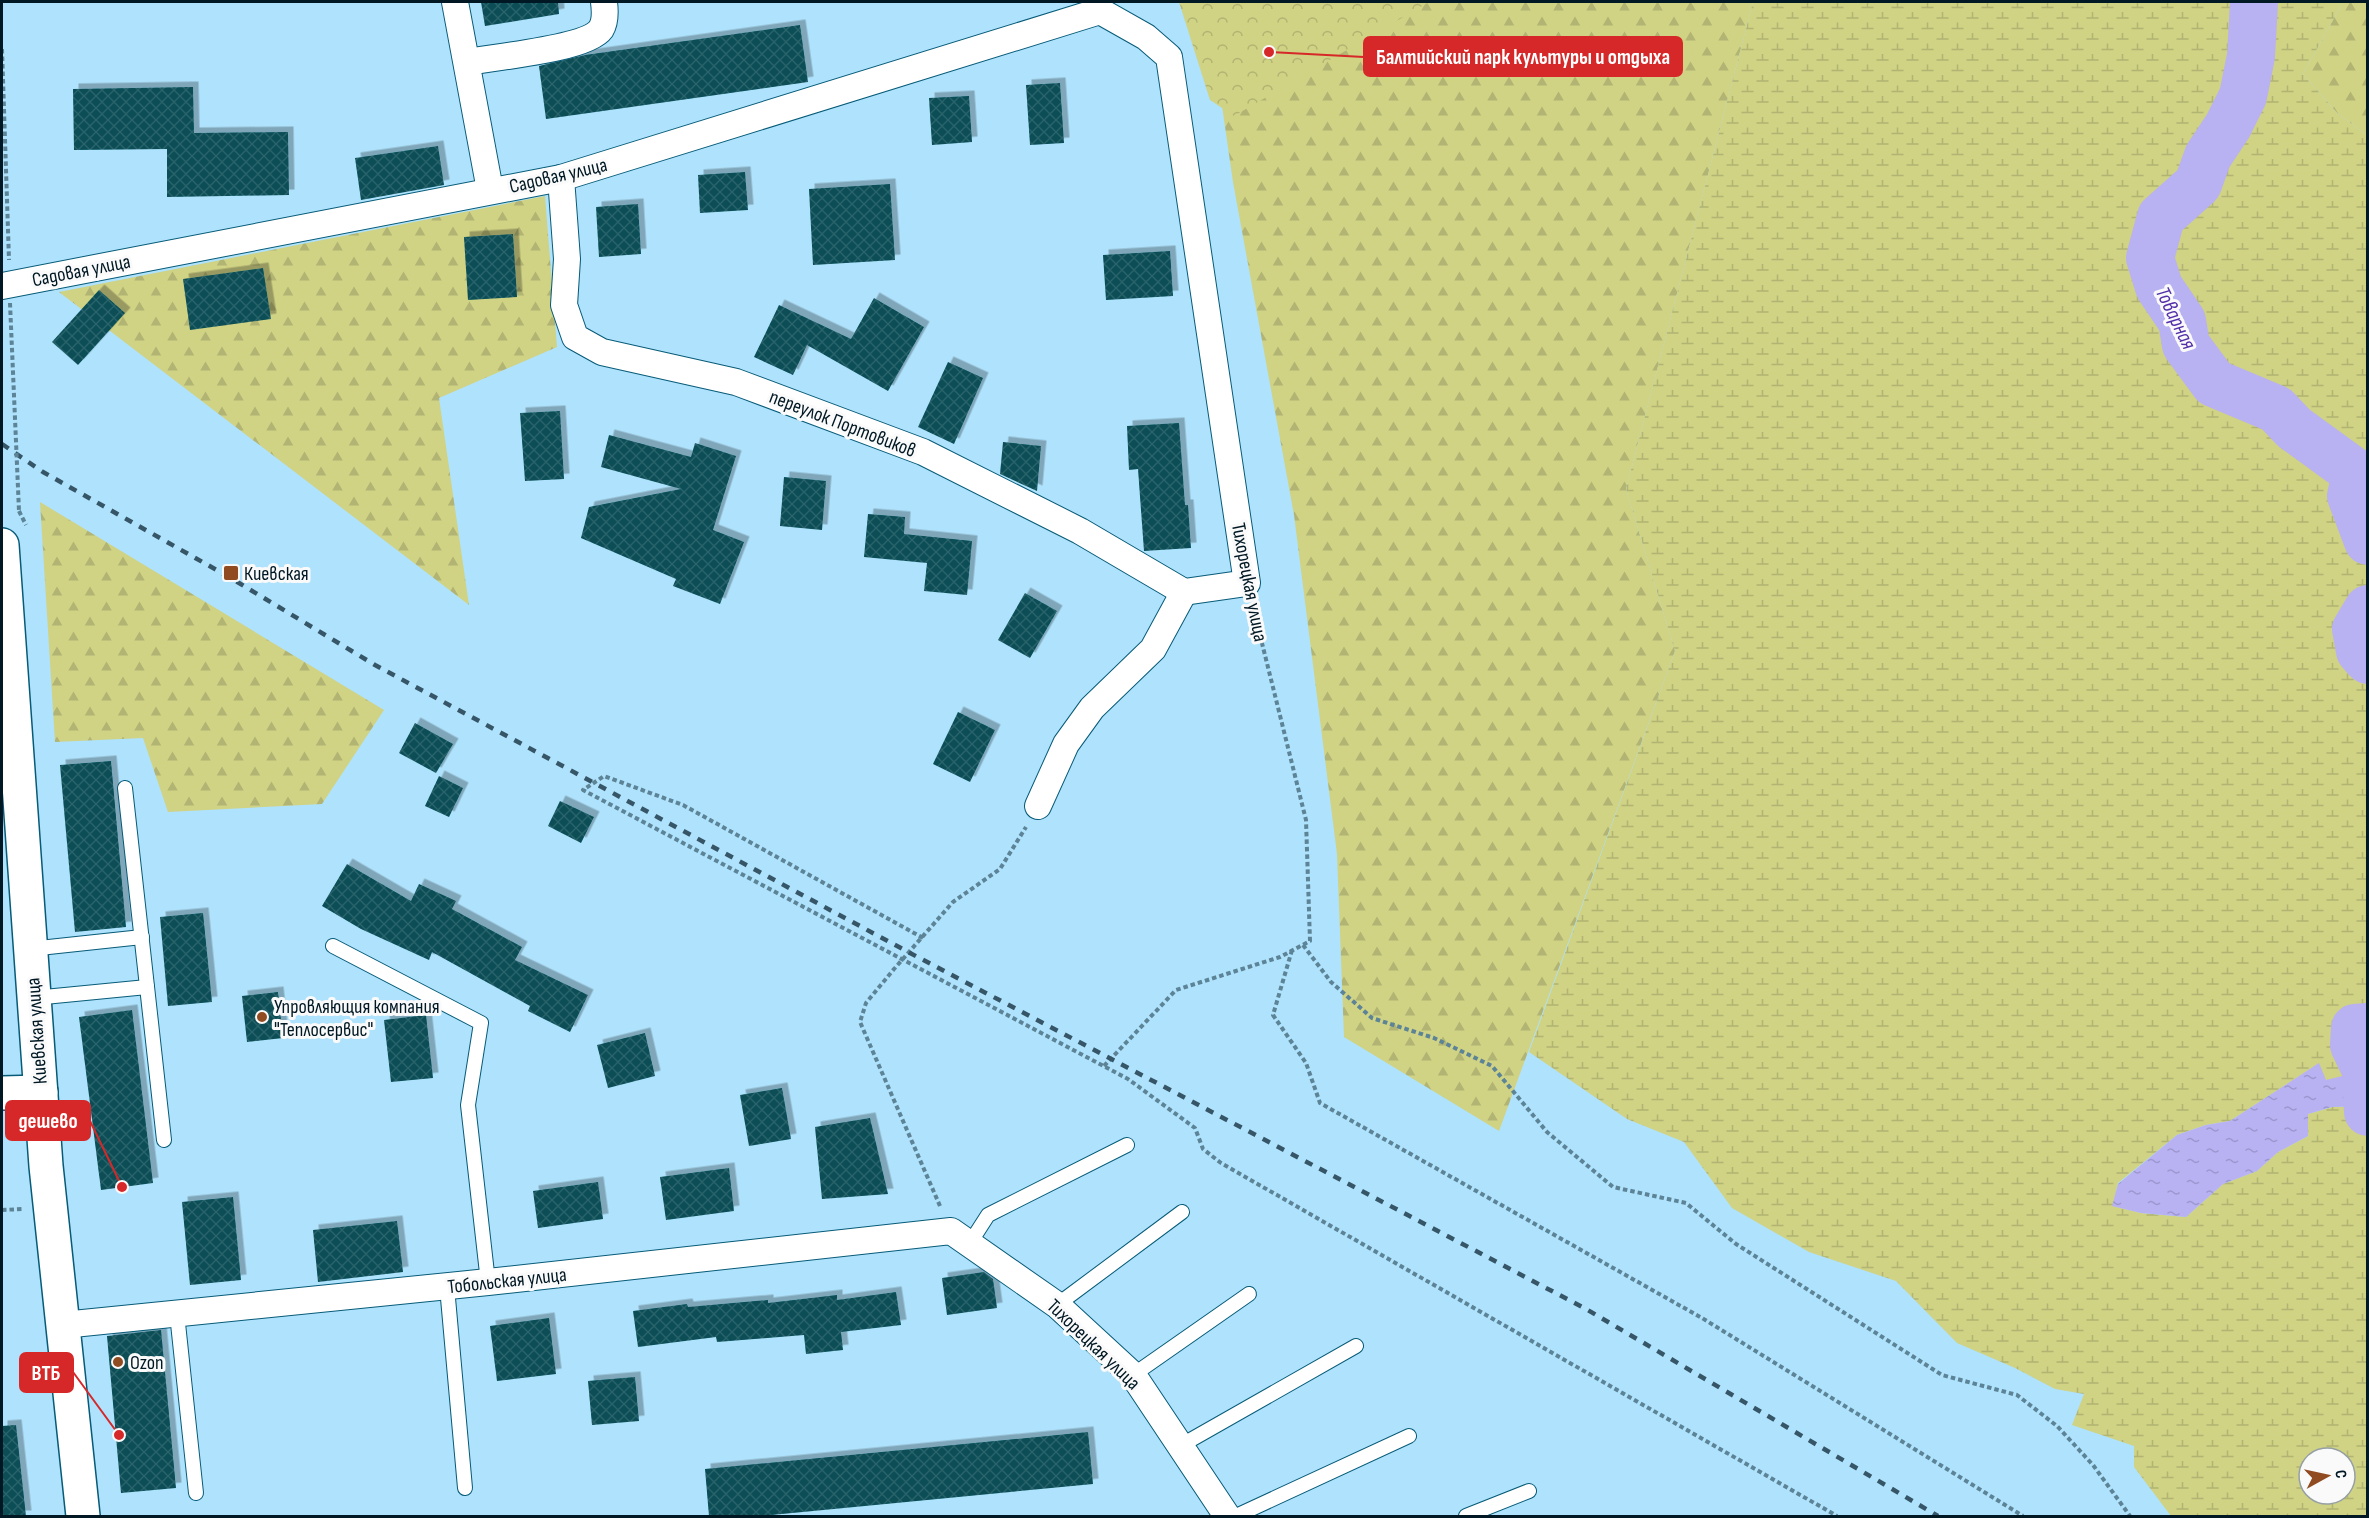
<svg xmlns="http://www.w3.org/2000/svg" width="2369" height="1518" viewBox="0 0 2369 1518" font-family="'Sofia Sans Condensed',sans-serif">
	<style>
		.forest { fill: url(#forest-firs) }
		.wetland { fill: url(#wetland-marsh); fill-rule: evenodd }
		.park { fill: url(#park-crowns) }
		.water { fill: url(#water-ripples) }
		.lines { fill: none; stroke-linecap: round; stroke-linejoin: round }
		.river { stroke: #b8b1f2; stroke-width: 48 }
		.building { fill: url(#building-cross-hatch); filter: url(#shadow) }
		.service-casing { stroke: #065b78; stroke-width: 16 }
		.minor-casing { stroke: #065b78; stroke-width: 28 }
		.tertiary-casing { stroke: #065b78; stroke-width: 36 }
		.primary-casing { stroke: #065b78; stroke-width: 36 }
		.path { stroke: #5c8396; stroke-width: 4; stroke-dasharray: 4.5 3; stroke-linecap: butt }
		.service { stroke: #fff; stroke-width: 14 }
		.minor { stroke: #fff; stroke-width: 26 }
		.tertiary { stroke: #fff; stroke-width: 33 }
		.primary { stroke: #fff; stroke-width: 33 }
		.rail { stroke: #365667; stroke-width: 4.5; stroke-dasharray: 8 8; stroke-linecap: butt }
		.path-bridge { stroke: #5c8396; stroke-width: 4; stroke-dasharray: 4.5 3; stroke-linecap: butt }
		.poi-dot { fill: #904b21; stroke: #fafafa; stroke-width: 2 }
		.labels { text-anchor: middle; stroke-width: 6; stroke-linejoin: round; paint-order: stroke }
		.street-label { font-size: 20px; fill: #001824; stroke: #fafafa }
		.poi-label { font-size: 20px; fill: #001824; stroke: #fafafa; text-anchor: start }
		.water-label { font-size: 21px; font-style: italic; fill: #5330aa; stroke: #fafafa }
		.leader { fill: none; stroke: #d62828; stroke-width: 2 }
		.callout-dot { fill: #d62828; stroke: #fafafa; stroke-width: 2 }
		.callout { fill: #d62828; stroke: #d62828; stroke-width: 2 }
		.callout-label { font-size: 21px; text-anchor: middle; font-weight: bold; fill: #fff }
	</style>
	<defs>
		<pattern id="forest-firs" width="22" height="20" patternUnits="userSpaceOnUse" patternTransform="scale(1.5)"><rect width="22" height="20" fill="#d0d284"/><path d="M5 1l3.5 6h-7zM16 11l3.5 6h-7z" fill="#b1b472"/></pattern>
		<pattern id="wetland-marsh" width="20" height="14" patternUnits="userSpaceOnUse" patternTransform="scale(1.5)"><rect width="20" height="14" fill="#d0d284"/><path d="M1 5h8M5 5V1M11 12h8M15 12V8" fill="none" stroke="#b1b472"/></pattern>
		<pattern id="park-crowns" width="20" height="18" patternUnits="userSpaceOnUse" patternTransform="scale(1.5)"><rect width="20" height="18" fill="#d0d284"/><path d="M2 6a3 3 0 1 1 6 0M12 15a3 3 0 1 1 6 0" fill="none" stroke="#b1b472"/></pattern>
		<pattern id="water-ripples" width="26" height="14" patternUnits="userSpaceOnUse" patternTransform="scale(1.5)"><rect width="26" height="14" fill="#b8b1f2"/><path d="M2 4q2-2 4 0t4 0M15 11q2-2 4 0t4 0" fill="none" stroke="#9c98cf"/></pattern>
		<pattern id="building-cross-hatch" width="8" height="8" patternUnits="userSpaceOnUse" patternTransform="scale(1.5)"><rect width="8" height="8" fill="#074d56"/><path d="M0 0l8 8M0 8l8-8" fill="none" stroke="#29636b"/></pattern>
		<filter id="shadow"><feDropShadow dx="5.5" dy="-5.5" stdDeviation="0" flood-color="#0004"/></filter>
	</defs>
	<rect width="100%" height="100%" fill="#afe2fc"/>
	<g class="forest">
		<path d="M1207 2H1753L1626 489 1675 651 1499 1131 1344 1037 1337 854 1294 515 1233 182Z"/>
		<path d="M2343 2H2367V135L2338 114 2303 74Z"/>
		<path d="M545 196 557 347 439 398 469 605 59 292Z"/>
		<path d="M40 502 384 710 322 804 168 812 143 738 55 742Z"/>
	</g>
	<path class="wetland" d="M1753 2H2343L2303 74 2338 114 2367 135V1070L2326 1081 2318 1064 2230 1121 2206 1125 2177 1135 2118 1183 2113 1206 2141 1213 2186 1217 2223 1184 2257 1171 2278 1152 2308 1136V1114L2332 1107 2367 1106V1516H2171L2134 1467V1446L2072 1425 2084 1394 2055 1389 2015 1368 1957 1343 1896 1281 1809 1252 1732 1208 1684 1142 1627 1119 1529 1052 1675 651 1626 489ZM2309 1458H2345V1494H2309Z"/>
	<path class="park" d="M1179 2H1429L1234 116 1210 100Z"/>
	<path class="water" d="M2319 1063 2326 1080 2367 1070V1106L2332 1107 2308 1114V1136L2278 1152 2257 1171 2223 1184 2186 1217 2141 1213 2112 1206 2118 1184 2177 1135 2206 1125 2230 1121Z"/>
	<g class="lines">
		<g class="river">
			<path d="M2254 2 2251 56 2243 96 2228 126 2208 156 2198 184 2161 217 2150 258 2159 287 2182 321 2186 345 2214 383 2276 409 2294 428 2356 473 2351 496 2368 541"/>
			<path d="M2368 609 2356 629 2360 651 2368 660"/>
			<path d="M2368 1027 2355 1028 2354 1045 2366 1070 2368 1112"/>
		</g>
	</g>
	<g class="building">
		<path d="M481 2H558L559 14 485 26Z"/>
		<path d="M800 25 808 82 546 119 539 66 585 55Z"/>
		<path d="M1060 83 1064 143 1030 145 1026 85Z"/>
		<path d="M193 87 194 133 288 132 289 195 167 197V149L74 150 73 89Z"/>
		<path d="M969 96 972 142 932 145 929 98Z"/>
		<path d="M438 146 444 185 361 200 355 158Z"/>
		<path d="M745 172 748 210 700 213 698 175Z"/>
		<path d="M890 184 895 260 813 265 809 189Z"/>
		<path d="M638 204 641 254 599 257 596 207Z"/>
		<path d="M513 234 517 297 468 300 464 237Z"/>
		<path d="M1170 251 1173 296 1106 300 1103 255Z"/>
		<path d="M263 268 271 319 190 330 183 279Z"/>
		<path d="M99 290 125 313 78 365 52 342Z"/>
		<path d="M874 298 924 327 888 391 807 345 793 375 754 357 779 305 851 339Z"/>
		<path d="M948 362 983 378 954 444 918 427Z"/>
		<path d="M560 411 564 479 525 481 520 413Z"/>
		<path d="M1179 423 1185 505H1188L1191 548 1144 551 1138 469 1129 470 1127 426Z"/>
		<path d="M609 435 691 457 695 443 736 456 713 530 744 542 720 604 673 586 676 579 581 538 589 507 681 489 601 467Z"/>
		<path d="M1003 442 1041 446 1037 491 1000 474Z"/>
		<path d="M784 477 826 481 822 530 780 526Z"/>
		<path d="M868 514 905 517 904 534 972 541 967 595 924 591 927 563 864 557Z"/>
		<path d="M1025 593 1057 611 1030 658 998 640Z"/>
		<path d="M958 712 995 730 970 782 933 764Z"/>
		<path d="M415 723 453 744 436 773 399 753Z"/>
		<path d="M111 761 126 927 75 932 60 765Z"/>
		<path d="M439 776 463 788 449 817 425 806Z"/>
		<path d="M560 801 594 817 581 843 548 826Z"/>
		<path d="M347 864 411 901 419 884 456 901 452 909 522 947 515 960 588 995 570 1032 528 1011 530 1006 432 952 429 960 361 929 322 906Z"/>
		<path d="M203 913 212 1002 168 1006 160 917Z"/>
		<path d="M278 992 283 1038 247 1042 242 996Z"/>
		<path d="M132 1010 153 1183 101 1190 79 1017Z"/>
		<path d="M426 1015 433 1078 391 1082 384 1020Z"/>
		<path d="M645 1033 655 1076 608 1088 597 1045Z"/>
		<path d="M782 1088 791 1139 749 1146 740 1095Z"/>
		<path d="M870 1118 888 1194 822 1199 815 1127Z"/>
		<path d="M729 1168 734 1211 666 1220 660 1177Z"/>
		<path d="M598 1182 603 1219 538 1228 533 1191Z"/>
		<path d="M233 1197 241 1280 190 1285 182 1202Z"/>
		<path d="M397 1221 403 1272 318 1282 313 1230Z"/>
		<path d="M984 1272 993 1279 997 1308 947 1315 942 1278Z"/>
		<path d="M896 1292 901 1325 841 1332 843 1350 806 1354 804 1335 717 1342 716 1337 638 1347 633 1311 687 1304 688 1307 768 1300V1303L837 1295V1300Z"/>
		<path d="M549 1318 556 1374 497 1381 490 1326Z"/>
		<path d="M161 1330 176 1488 121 1493 107 1336Z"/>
		<path d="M635 1377 639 1421 592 1425 588 1381Z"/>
		<path d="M16 1425 26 1516H2V1426Z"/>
		<path d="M1088 1432 1093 1484 761 1516H709L705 1469Z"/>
	</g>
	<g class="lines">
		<g class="service-casing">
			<g id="service">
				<path d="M125 788 164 1140"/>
				<path d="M333 946 481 1023 468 1105 488 1282"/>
				<path d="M30 949 142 937"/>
				<path d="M34 998 147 987"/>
				<path d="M970 1243 988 1215 1127 1145"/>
				<path d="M447 1287 465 1488"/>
				<path d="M1057 1305 1182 1212"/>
				<path d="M177 1314 196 1493"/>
				<path d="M1133 1375 1249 1294"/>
				<path d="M1180 1446 1356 1346"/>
				<path d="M1236 1516 1409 1436"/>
				<path d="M1466 1516 1529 1491"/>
			</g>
		</g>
		<g class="minor-casing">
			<g id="minor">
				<path d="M455 2 490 190"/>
				<path d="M467 62C494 57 587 49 601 29 606 21 605 10 604 2"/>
				<path d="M561 178 567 259 564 305 575 337 602 352 736 382 923 452 1080 531 1184 592 1247 583 1169 57 1146 37 1100 11"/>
				<path d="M2 286 561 178 1100 11"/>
				<path d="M1038 806 1066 744 1092 708 1153 649 1184 592"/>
				<path d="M63 1325 488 1282 951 1231 1057 1305 1133 1375 1227 1516"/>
			</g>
		</g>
		<g class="tertiary-casing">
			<path id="tertiary" d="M2 1093 41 1092"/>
		</g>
		<g class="primary-casing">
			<path id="primary" d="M2 545 46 1166 83 1516"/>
		</g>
		<g class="path">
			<path d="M2 49 9 260"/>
			<path d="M19 511 26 525"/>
			<path d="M923 938 683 805 604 776 583 790 1128 1079 1195 1128 1203 1149 1221 1163 1837 1516"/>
			<path d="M1303 945 1331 982 1372 1018 1434 1038 1492 1066 1547 1132 1613 1187 1686 1203 1736 1244 1942 1375 2017 1395 2057 1426 2093 1465 2130 1516"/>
			<path d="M1292 950 1273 1015 1306 1063 1320 1103 1702 1318 2023 1516"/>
			<path d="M1104 1066 1176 990 1280 957 1310 941 1306 820 1253 607"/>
			<path d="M940 1206 860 1022 866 1003 894 969 953 902 1000 869 1026 827"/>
			<path d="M2 1210 22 1209"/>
		</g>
		<use href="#service" class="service"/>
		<use href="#minor" class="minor"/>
		<use href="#tertiary" class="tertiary"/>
		<use href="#primary" class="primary"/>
		<path class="rail" d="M2 444 43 472 229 577 375 665 910 953 1586 1309 1938 1516"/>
		<path class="path-bridge" d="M10 303 19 511"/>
	</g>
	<g class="poi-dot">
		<rect x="223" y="565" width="16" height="16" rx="3"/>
		<circle cx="262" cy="1017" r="6"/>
		<circle cx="118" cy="1362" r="6"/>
	</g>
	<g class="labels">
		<g class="street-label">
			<text transform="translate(558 175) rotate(-13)" y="7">Садовая улица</text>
			<text transform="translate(81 270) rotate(-11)" y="7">Садовая улица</text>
			<text transform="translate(843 423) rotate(21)" y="7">переулок Портовиков</text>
			<text transform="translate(1250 582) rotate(79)" y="7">Тихорецкая улица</text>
			<text transform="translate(36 1031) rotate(-94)" y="7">Киевская улица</text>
			<text transform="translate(507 1280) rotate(-6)" y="7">Тобольская улица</text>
			<text transform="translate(1094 1344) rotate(44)" y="7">Тихорецкая улица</text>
		</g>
		<g class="poi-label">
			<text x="244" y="580">Киевская</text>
			<text x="274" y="1013">Упровляющия компания<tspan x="274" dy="23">"Теплосервис"</tspan></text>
			<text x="130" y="1369">Ozon</text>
		</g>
		<g class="water-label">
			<text transform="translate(2176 318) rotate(64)" y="7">Товарная</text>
		</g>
	</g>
	<path class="leader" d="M1269 52L1364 57M122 1187L90 1121M119 1435L73 1372"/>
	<g class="callout-dot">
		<circle cx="1269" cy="52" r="6"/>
		<circle cx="122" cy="1187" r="6"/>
		<circle cx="119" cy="1435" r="6"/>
	</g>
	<g class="callout">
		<rect x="1364" y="37" width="318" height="39" rx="6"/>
		<rect x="6" y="1101" width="84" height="39" rx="6"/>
		<rect x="20" y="1353" width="53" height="39" rx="6"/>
	</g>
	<g class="callout-label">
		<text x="1523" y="64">Балтийский парк культуры и отдыха</text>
		<text x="48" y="1128">дешево</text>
		<text x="46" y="1380">ВТБ</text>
	</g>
	<rect width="2369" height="1518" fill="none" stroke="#001824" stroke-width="6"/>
	<g transform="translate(2327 1476) rotate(82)"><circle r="28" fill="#fafafa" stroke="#96a0a4" stroke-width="1.5"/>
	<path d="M0-4.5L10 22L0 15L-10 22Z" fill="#904b21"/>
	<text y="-9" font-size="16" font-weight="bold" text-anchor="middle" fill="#001824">С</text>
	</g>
</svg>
